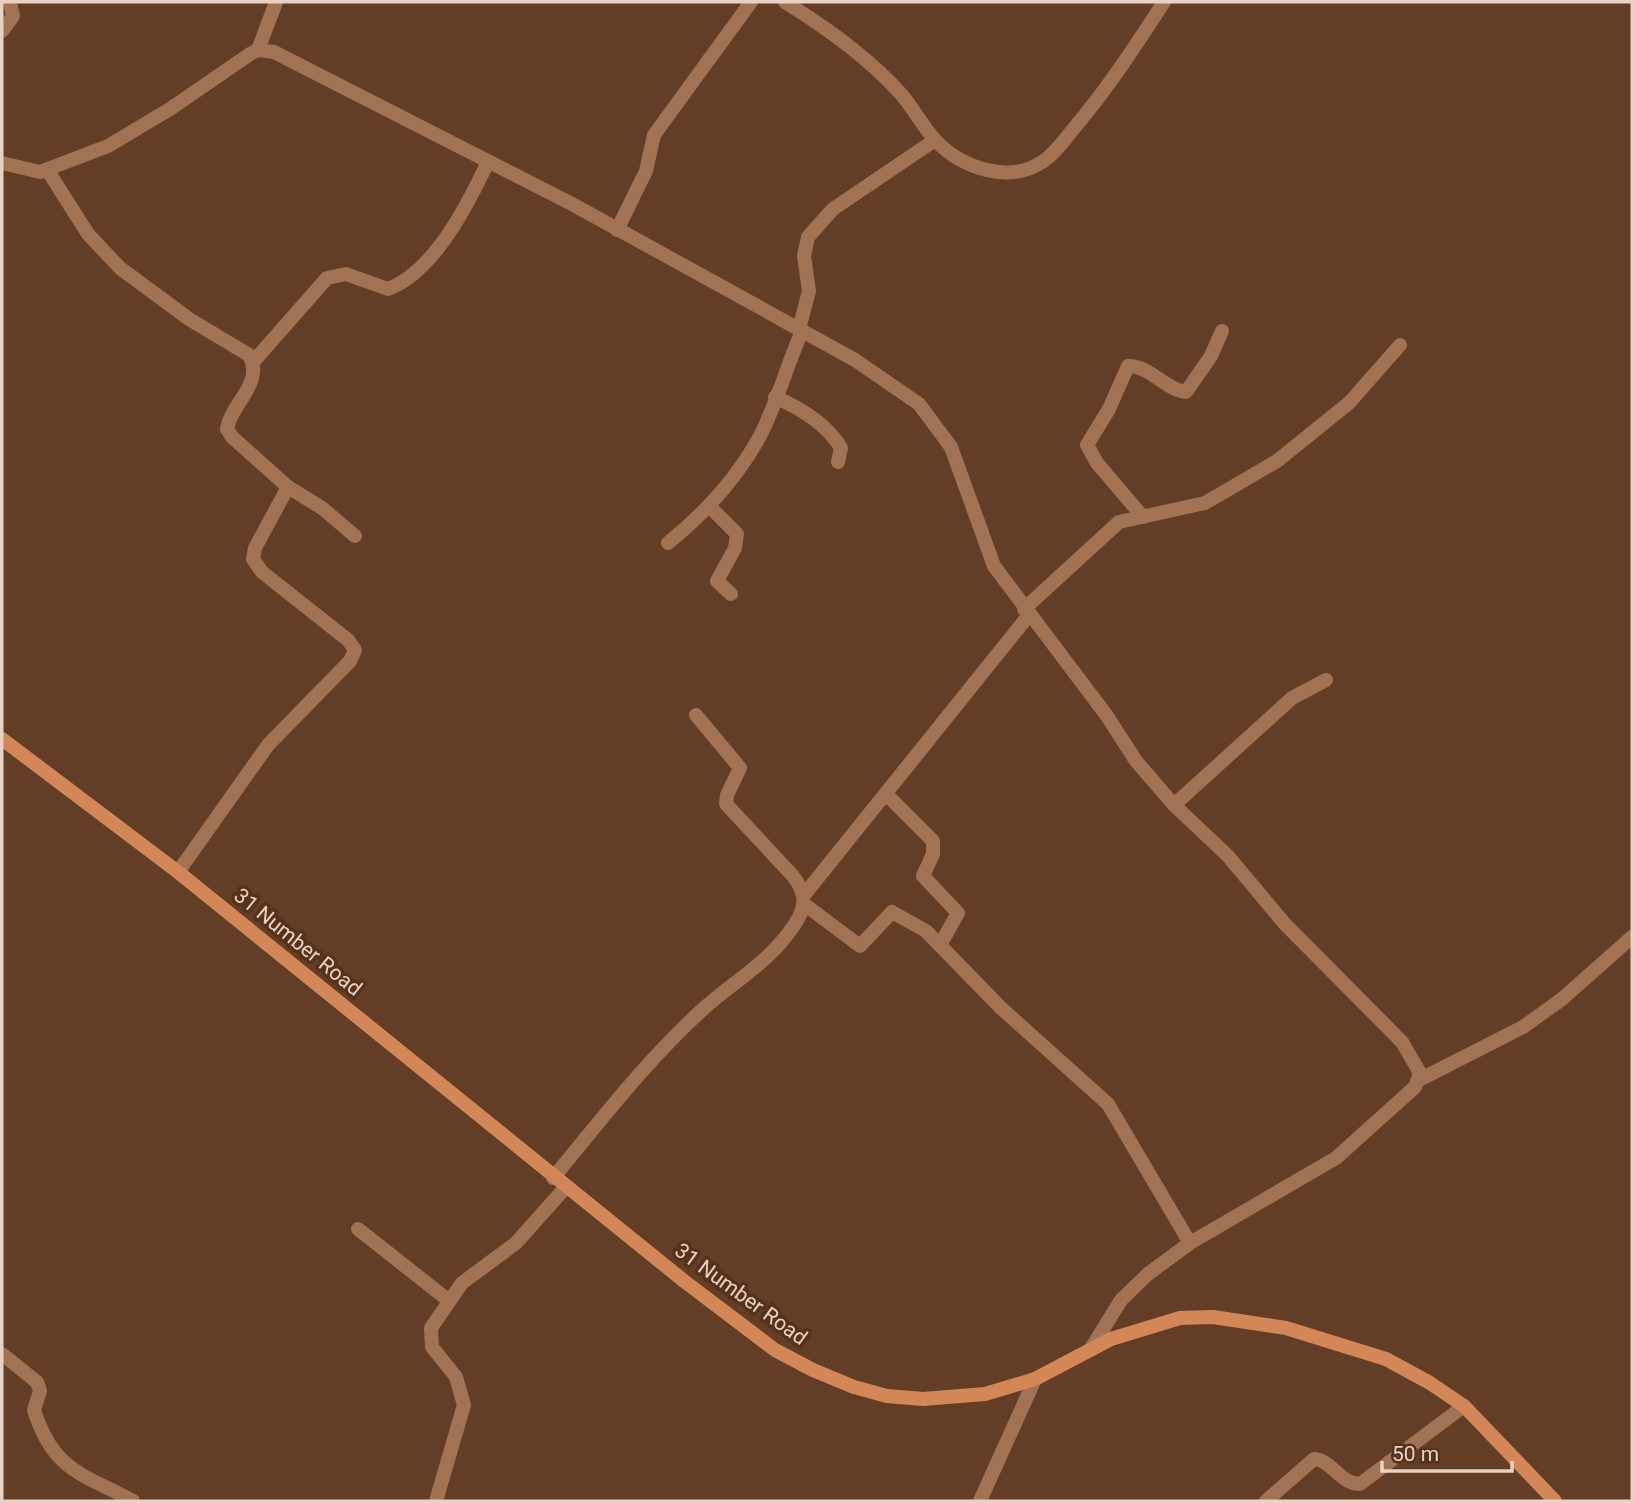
<svg xmlns="http://www.w3.org/2000/svg" width="1634" height="1503" viewBox="0 0 1634 1503" font-family="Roboto,sans-serif">
	<style>
		.lines { fill: none; stroke-linecap: round; stroke-linejoin: round }
		.street { stroke: #a27254; stroke-width: 14 }
		.secondary { stroke: #d38758; stroke-width: 14 }
		.labels { text-anchor: middle; stroke-width: 7; stroke-linejoin: round; paint-order: stroke }
		.street-label { font-size: 21px; fill: #e9d1c4; stroke: #57321b }
	</style>
	<rect width="100%" height="100%" fill="#633d25"/>
	<g class="lines">
		<g class="street">
			<path d="M785 2C827 28 868 57 901 94 914 109 923 127 936 141 962 168 1009 184 1042 162 1055 154 1065 139 1075 127 1108 88 1136 45 1164 2"/>
			<path d="M2 31 13 16 10 2"/>
			<path d="M258 50 276 2"/>
			<path d="M2 163 40 172 108 146 170 109 250 54 258 50 274 52 572 204 855 360 919 404 951 447 994 566 1107 716 1136 761 1174 805 1228 856 1284 923 1402 1042 1420 1073 1415 1087 1336 1158 1190 1243 1148 1274 1121 1300 1092 1347"/>
			<path d="M48 171 88 234 120 268 189 319 249 355C265 383 231 403 227 429L232 437 288 487 255 548 253 559 262 572 348 640 355 650 350 661 268 745 178 872"/>
			<path d="M617 230 646 171 654 135 751 2"/>
			<path d="M799 329 809 291 804 256 808 237 833 209 935 140"/>
			<path d="M253 362 327 278 346 274 388 289C434 272 468 204 488 162"/>
			<path d="M775 397C800 408 827 424 841 448L838 462"/>
			<path d="M288 487 322 508 355 536"/>
			<path d="M709 506 737 534 735 548 717 581 731 594"/>
			<path d="M1143 517 1097 463 1087 445 1109 409 1128 366C1149 365 1166 390 1186 392L1211 356 1222 331"/>
			<path d="M668 543C705 513 737 478 760 436 777 403 787 365 802 331"/>
			<path d="M1024 609 1119 522 1205 503 1277 461 1349 403 1400 345"/>
			<path d="M887 795 933 841V854L923 876 958 913 940 945"/>
			<path d="M1174 805 1292 698 1326 680"/>
			<path d="M804 895 1029 615"/>
			<path d="M804 904 860 946 892 912 926 931 1001 1008 1108 1104 1190 1243"/>
			<path d="M1419 1080 1523 1027 1562 999 1632 937"/>
			<path d="M553 1178C601 1120 647 1060 702 1010 735 980 774 960 798 919 807 903 804 890 793 876L726 804 727 795 740 768 696 715"/>
			<path d="M358 1229 448 1300"/>
			<path d="M2 1354 37 1382 40 1391 34 1410C54 1472 82 1473 133 1501"/>
			<path d="M436 1501 464 1405 456 1377 432 1347 431 1328 462 1283 516 1243 565 1188"/>
			<path d="M980 1501 1035 1379"/>
			<path d="M1266 1501 1314 1459C1332 1460 1340 1484 1360 1484L1464 1406"/>
		</g>
		<path class="secondary" d="M2 739 178 872 684 1281 775 1350 813 1370 854 1387 887 1396 923 1399 985 1394 1035 1379 1111 1339 1180 1318 1213 1317 1286 1328 1386 1359 1430 1383 1464 1406 1555 1501"/>
	</g>
	<g class="labels">
		<g class="street-label">
			<text transform="translate(298 942) rotate(39)" y="7">31 Number Road</text>
			<text transform="translate(741 1294) rotate(36)" y="7">31 Number Road</text>
		</g>
	</g>
	<rect width="1634" height="1503" fill="none" stroke="#e9d1c4" stroke-width="7"/>
	<path d="M1382 1461v10h130v-10" fill="none" stroke="#e9d1c4" stroke-width="3.5"/>
	<text x="1392" y="1461" font-size="21" fill="#e9d1c4" stroke="#57321b" stroke-width="5" paint-order="stroke">50 m</text>
</svg>
